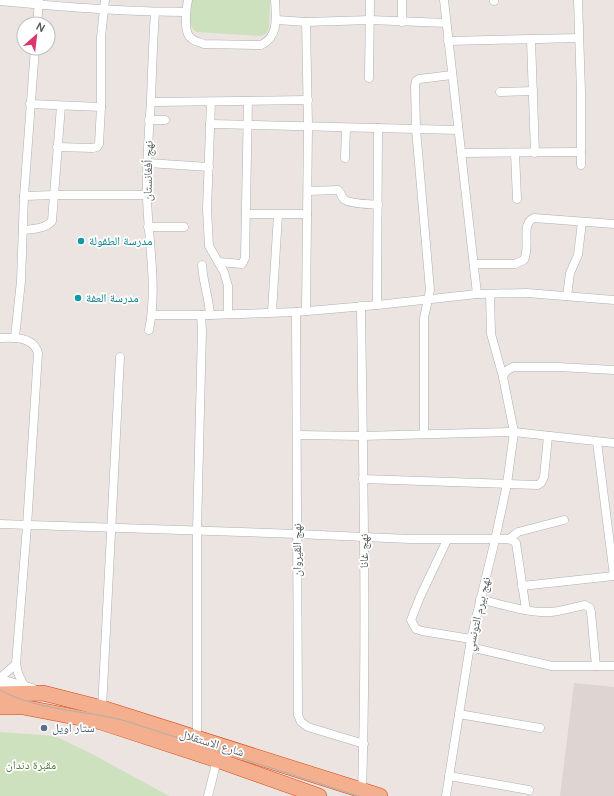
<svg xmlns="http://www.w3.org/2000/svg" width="614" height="796" viewBox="0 0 614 796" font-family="'DM Sans','Noto Naskh Arabic',sans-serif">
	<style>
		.education { fill: #ded5d2 }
		.green { fill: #cde1be }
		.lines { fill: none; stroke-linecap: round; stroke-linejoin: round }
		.street-casing { stroke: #acb1b2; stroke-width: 9 }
		.secondary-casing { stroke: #abb2b3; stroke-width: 13 }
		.highway-casing { stroke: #da4611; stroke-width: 16 }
		.street { stroke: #fff; stroke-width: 8 }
		.secondary { stroke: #fff; stroke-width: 12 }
		.highway { stroke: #f4af8f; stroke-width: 15 }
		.tram { stroke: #adaeae; stroke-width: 1 }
		.culture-dot { fill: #0f9aa8; stroke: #fff; stroke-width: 1.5 }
		.service-dot { fill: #5c6f8a; stroke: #fff; stroke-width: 1.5 }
		.labels { text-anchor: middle; stroke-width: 3.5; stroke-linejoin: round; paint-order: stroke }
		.street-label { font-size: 12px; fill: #595f60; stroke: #fff }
		.culture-label { font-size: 12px; fill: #0d838f; stroke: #fff; text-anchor: start }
		.service-label { font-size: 12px; fill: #4e5e75; stroke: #fff; text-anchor: start }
		.park-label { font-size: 12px; fill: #547f3a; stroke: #fff }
	</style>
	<rect width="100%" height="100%" fill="#ebe4e1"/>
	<path class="education" d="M574 683 614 687V796H560Z"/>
	<g class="green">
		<path d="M192 0H270L269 28 266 34 261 36 197 32C186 26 191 11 192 0Z"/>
		<path d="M0 732 55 736 94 755 169 796H0Z"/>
	</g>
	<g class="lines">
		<g class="street-casing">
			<g id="street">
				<path d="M188 0C186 9 184 29 189 36 192 41 199 42 204 44L261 45C279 37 276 17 275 0"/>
				<path d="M444 0 477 294"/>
				<path d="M494 0V1"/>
				<path d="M578 0 581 92V165"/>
				<path d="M0 1C62 7 124 12 186 12"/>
				<path d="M277 20 306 22 370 20 446 23"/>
				<path d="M306 22 308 126 306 311"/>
				<path d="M402 22V0"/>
				<path d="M37 24 39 1"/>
				<path d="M531 40 535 153"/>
				<path d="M448 41 579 38"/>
				<path d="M369 78 370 0"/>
				<path d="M500 92 533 91"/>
				<path d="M151 102 308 100"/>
				<path d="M211 102 207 209 209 246 224 272 228 286V313"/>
				<path d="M30 104 101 107"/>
				<path d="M149 120H165"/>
				<path d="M210 124 458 130"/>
				<path d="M57 147 93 148 97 147 99 144 101 107V37L105 0"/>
				<path d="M461 153 581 152"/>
				<path d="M515 153 517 199"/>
				<path d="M345 158 346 128"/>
				<path d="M148 163 209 167"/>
				<path d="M308 191 338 190C342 193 341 198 345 200 351 204 370 204 378 205"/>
				<path d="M24 196 54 195H147"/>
				<path d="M246 214H307"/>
				<path d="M148 227H184"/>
				<path d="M23 230C33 229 45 229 52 221L61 106"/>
				<path d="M219 262 242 264 245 258 248 101"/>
				<path d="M474 264H515L524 260C531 246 520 223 534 218L614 224"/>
				<path d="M202 265C203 282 209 298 210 315"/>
				<path d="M567 296 570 273 578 255 582 222"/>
				<path d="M377 305 378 128"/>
				<path d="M272 312 278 215"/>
				<path d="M296 312 298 715 301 722 308 727 364 744"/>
				<path d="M152 315H210L296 312 377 305 477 294 527 293 614 300"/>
				<path d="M149 330C158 286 148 241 147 197 146 165 149 132 151 100 152 71 153 42 155 12"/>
				<path d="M15 337 21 281 24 196 35 48"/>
				<path d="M0 338C14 337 34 337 38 353L27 526 16 664 18 673 25 688"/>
				<path d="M503 377 506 371 513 367H558L614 370"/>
				<path d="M424 434V318L430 290 416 129 415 86 416 81 419 79 452 75"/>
				<path d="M298 435 362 436 514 432 614 443"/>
				<path d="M597 442 614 576"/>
				<path d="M363 479 538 485 541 483 544 477 548 436"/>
				<path d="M0 524 297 534 410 539H506L512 540 516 543 526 610"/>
				<path d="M509 539 518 532 564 520"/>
				<path d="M447 540 420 597 411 620 416 629 422 631 471 639"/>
				<path d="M522 586 614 576"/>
				<path d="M480 599C503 605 527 613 551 612 563 611 574 607 585 605L590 608 591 612 596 666"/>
				<path d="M470 647 552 666H614"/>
				<path d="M0 678 16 664"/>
				<path d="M102 708 120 357"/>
				<path d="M459 714 540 728"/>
				<path d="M197 740V530L202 330 201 315"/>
				<path d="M449 776 529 790"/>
				<path d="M361 793 362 790C367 629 363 468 361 306"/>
				<path d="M208 796 217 760"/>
				<path d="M446 796 471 639 495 540 507 484 514 432 503 377 491 334 490 295"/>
			</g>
		</g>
		<g class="secondary-casing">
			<path id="secondary" d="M0 681 32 690"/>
		</g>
		<g class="highway-casing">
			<g id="highway">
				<path d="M0 694 43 693 102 708 380 796"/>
				<path d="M0 707H23L101 722 217 760 319 796"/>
			</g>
		</g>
		<use href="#street" class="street"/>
		<use href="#secondary" class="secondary"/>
		<use href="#highway" class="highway"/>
		<path class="tram" d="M0 690C38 711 85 710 126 721L358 796"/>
	</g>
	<g class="culture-dot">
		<circle cx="81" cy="241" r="4"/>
		<circle cx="78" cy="298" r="4"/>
	</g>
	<circle class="service-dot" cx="44" cy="728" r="4"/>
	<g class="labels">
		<g class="street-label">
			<text transform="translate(148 171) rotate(-89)" y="4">نهج أفغانستان</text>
			<text transform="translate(297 550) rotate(-90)" y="4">نهج القيروان</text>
			<text transform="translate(364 551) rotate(-90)" y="4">نهج غانا</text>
			<text transform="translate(478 614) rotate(-77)" y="4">نهج بيرم التونسي</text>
			<text transform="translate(212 743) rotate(17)" y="4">شارع الاستقلال</text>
		</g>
		<g class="culture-label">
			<text x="89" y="245">مدرسة الطفولة</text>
			<text x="86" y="302">مدرسة العفة</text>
		</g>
		<g class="service-label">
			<text x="52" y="732">ستار اويل</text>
		</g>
		<g class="park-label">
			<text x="31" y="769">مقبرة دندان</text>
		</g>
	</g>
	<g transform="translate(36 36) rotate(28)"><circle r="19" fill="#ffffff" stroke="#bdbfbf"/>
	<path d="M0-3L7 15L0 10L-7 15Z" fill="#db376f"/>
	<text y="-6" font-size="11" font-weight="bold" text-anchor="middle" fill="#595f60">N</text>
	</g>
</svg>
